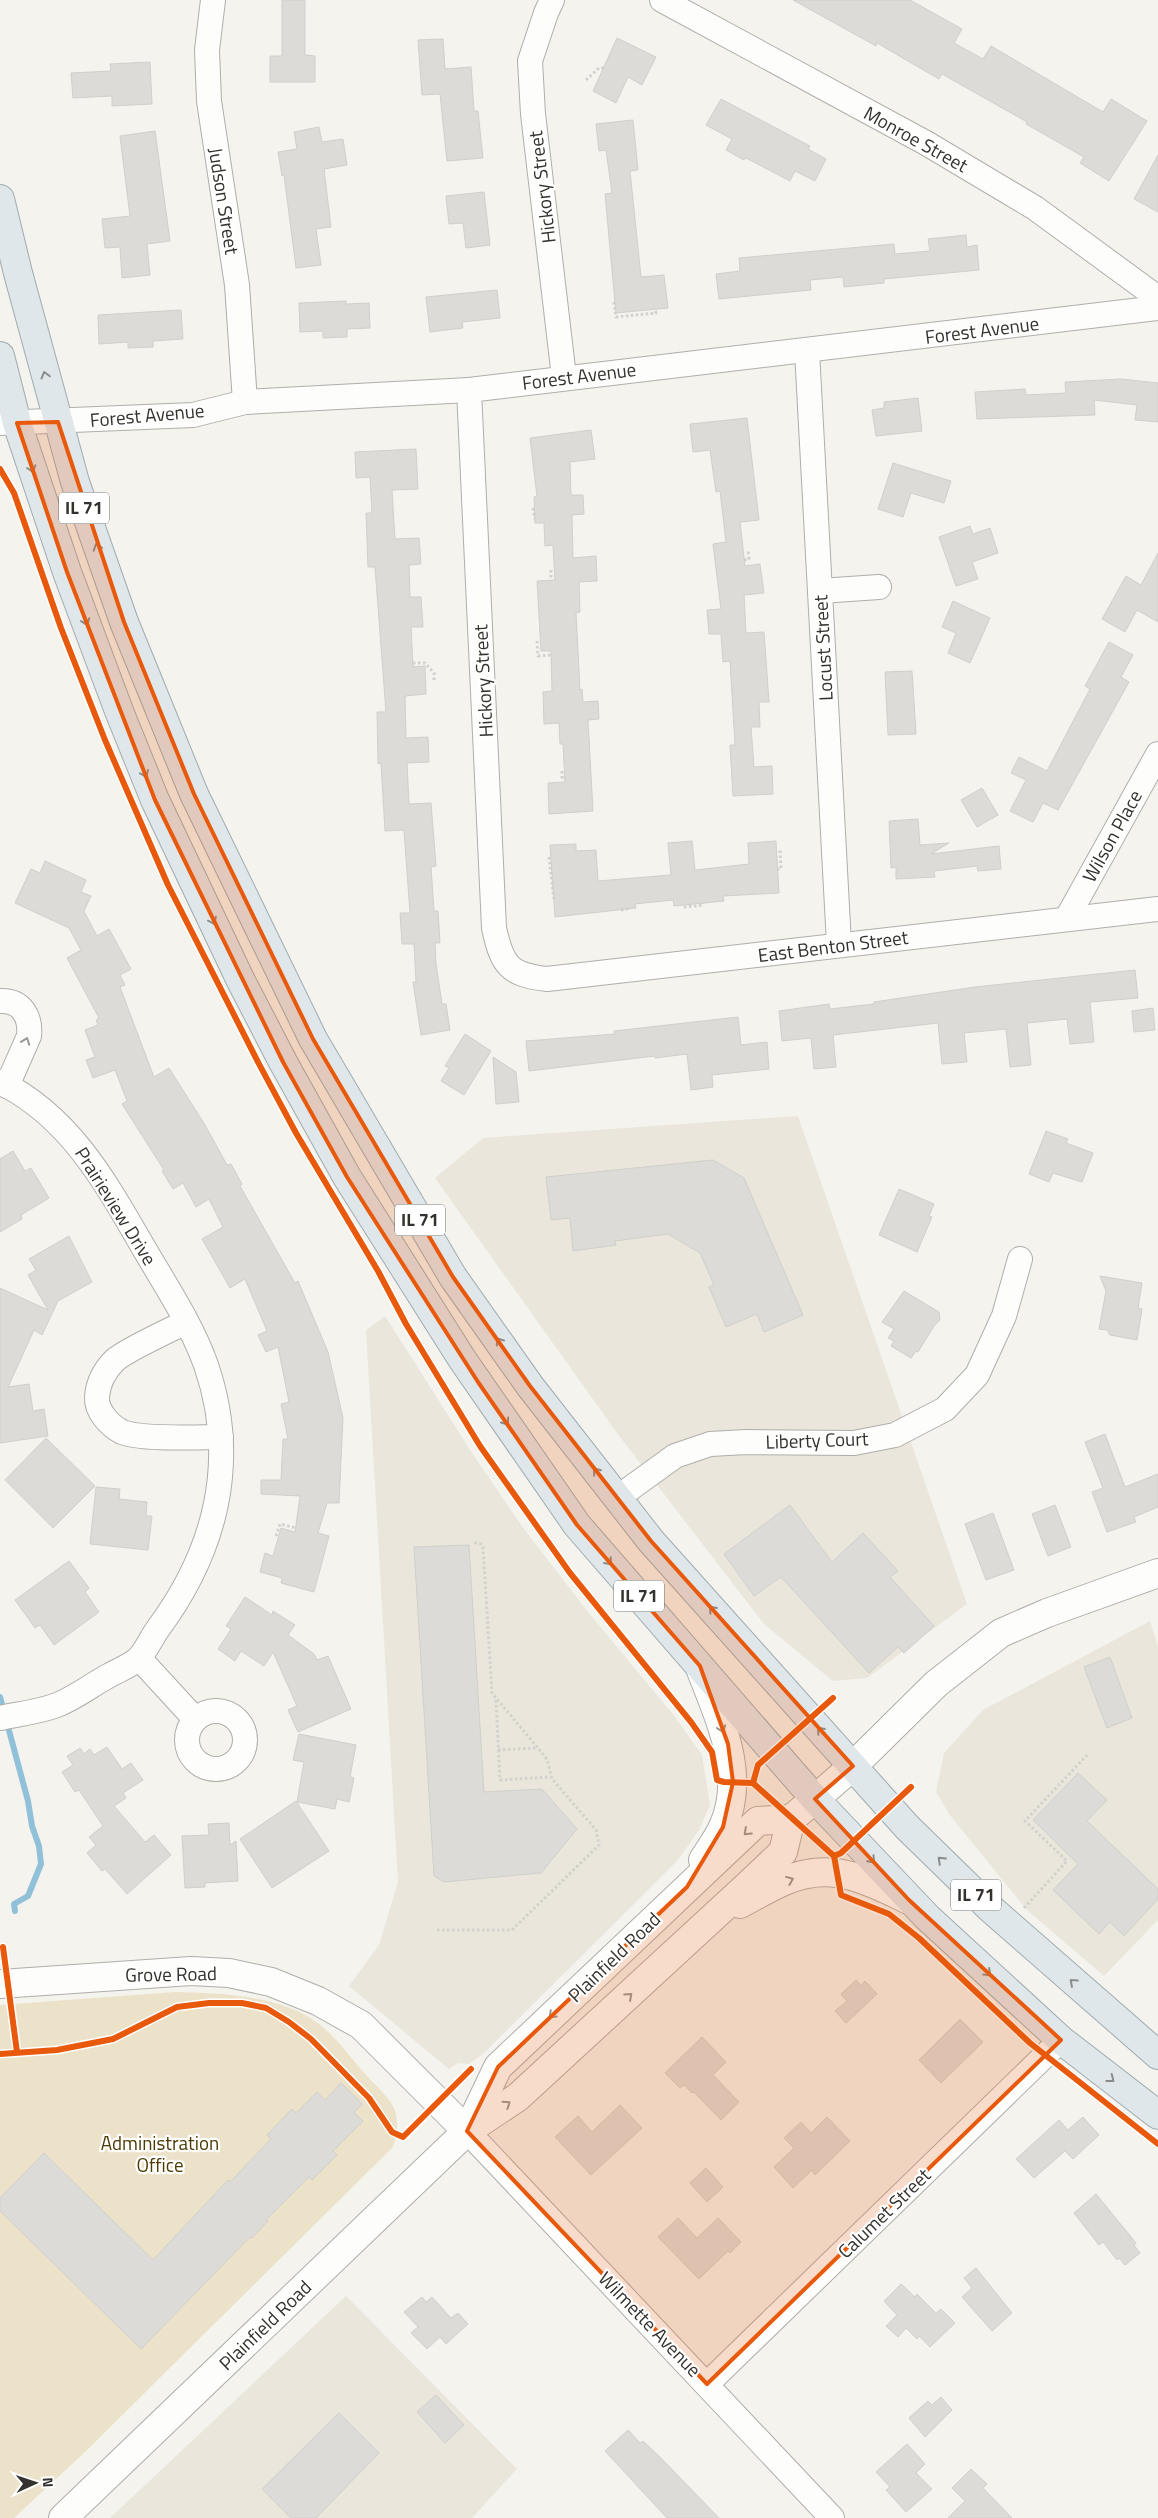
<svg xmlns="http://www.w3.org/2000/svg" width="1158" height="2518" viewBox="0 0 1158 2518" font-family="'Titillium Web',sans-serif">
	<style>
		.built { fill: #eae6db }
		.green { fill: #ebe2c9 }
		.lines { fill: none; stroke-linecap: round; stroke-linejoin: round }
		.stream { stroke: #90c1d9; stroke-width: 6 }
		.building { fill: #dcdbd7; stroke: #d0cfcb }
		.minor-casing { stroke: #afaeaa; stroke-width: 26 }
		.tertiary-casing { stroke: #afaeaa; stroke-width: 30 }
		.secondary-casing { stroke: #afaeaa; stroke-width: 30 }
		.primary-casing { stroke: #9eabaf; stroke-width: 30 }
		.path { stroke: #d2d1ce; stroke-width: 3; stroke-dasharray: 2.5 2.5; stroke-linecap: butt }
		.minor { stroke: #fdfdfc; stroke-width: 24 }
		.tertiary { stroke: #fdfdfc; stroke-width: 28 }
		.secondary { stroke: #fdfdfc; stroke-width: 28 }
		.primary { stroke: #e0e7ea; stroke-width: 28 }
		.cycleway-casing { stroke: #fff; stroke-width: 9 }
		.cycleway { stroke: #e8590c; stroke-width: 6 }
		.oneway { stroke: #8a8c8c }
		.oneway2 { stroke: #989895 }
		.marked { fill: #e8590c; fill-opacity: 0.2; stroke: #e8590c; stroke-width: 4; stroke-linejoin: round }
		.labels { text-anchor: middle; stroke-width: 4.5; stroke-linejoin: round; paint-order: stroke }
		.shield { fill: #fff; stroke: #71706d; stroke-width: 1 }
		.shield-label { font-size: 18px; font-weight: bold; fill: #34322e }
		.street-label { font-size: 19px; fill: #34322e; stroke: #fff }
		.park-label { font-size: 19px; fill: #4b3a03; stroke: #fff }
	</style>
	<rect width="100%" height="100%" fill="#f4f3ee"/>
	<g class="built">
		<path d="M798 1116 967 1604 867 1678 833 1681 764 1624 617 1433 435 1178 483 1138Z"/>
		<path d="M385 1316 474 1456 524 1529 588 1612 676 1718 702 1755 710 1805 699 1830 678 1860 483 2054 469 2064 458 2063 449 2069 349 1986 379 1945 398 1882 366 1330Z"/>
		<path d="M1150 1621 1158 1646V1920L1104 1976 1027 1910 949 1814 936 1792 944 1753 983 1710Z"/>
		<path d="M346 2296 517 2469 472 2518H110Z"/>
	</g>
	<path class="green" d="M175 1992C220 1993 282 1995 319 2024 336 2037 351 2058 366 2075 390 2101 405 2108 393 2147L85 2452 14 2518H0V2005Z"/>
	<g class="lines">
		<path class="stream" d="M0 1697 28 1801 32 1826 39 1846 41 1864 28 1896 14 1904 15 1911"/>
	</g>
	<g class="building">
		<path d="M282 0H305V55L315 56V82H270V56H282Z"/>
		<path d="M793 0H910L962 29 954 43 983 59 991 46 1103 112 1111 99 1147 121 1109 181 1080 163 1084 157 1026 124 1027 122 942 74 939 79 877 43 876 46Z"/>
		<path d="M617 38 656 57 642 85 628 77 616 103 593 91Z"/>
		<path d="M443 39 445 69 471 67 474 111H478L483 158 447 161 440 94 422 95 418 40Z"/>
		<path d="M150 62 152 104 112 106V96L73 98 71 73 111 71 110 64Z"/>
		<path d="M721 99 810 146 808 149 826 159 815 181 795 171 790 181 746 158 744 160 726 150 732 139 706 125Z"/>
		<path d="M633 120 638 170 630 171 641 277 664 275 668 308 616 313 605 194 612 193 606 150 599 151 596 124Z"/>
		<path d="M319 127 322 142 343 139 347 165 324 169 331 227 316 229 321 265 296 268 284 175 282 176 278 152 297 149 294 132Z"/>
		<path d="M155 131 170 241 147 244 150 275 122 278 120 247 105 248 102 219 130 216 120 136Z"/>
		<path d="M1158 155V212L1134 199Z"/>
		<path d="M484 192 490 245 466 248 463 223 449 224 446 196Z"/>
		<path d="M966 235 967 247 977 245 979 270 884 279V283L844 287 843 277 810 280 811 290 719 299 716 274 740 271 739 258 894 244 895 254 930 251 928 239Z"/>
		<path d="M497 290 500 318 462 322 463 328 430 332 426 297Z"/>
		<path d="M346 301V304L369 303 370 328 347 329V337L323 338V331L300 332 299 303Z"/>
		<path d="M181 310 183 339 153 341V347L128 348V342L99 344 98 315Z"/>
		<path d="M1121 379 1158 383V422L1135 420 1137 405 1094 400 1095 415 977 419 975 392 1025 389 1026 395 1066 393 1065 382Z"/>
		<path d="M918 398 922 431 876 436 872 410 884 408V402Z"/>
		<path d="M747 418 759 520 740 522 745 566 760 564 764 593 744 595 746 633 764 632 769 702H759L760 727H751L754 767 772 766 773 794 733 796 730 745H735L730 661 723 662 721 634H709L707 610 721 609 713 544 726 542 720 491 716 492 710 450 693 452 690 424Z"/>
		<path d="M591 430 595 459 570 462 571 495H583L584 514 572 515 573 558 596 556 597 581 579 582 580 612 576 613 580 690 582 689 583 702 598 701 599 719 588 720 593 811 549 814 548 783 565 782 563 744H560L559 723 544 724 543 692 552 691 551 651H541L537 581 555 580 553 545 545 546 544 523H535L534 497 537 496 530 438Z"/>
		<path d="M416 449 418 489 392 490 395 539 419 538 421 564 409 565 410 597H421L423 627H411L413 667 425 666 426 694 405 696 406 738 428 737 429 762 407 763 409 804 431 803 436 866 431 867 434 911H438L440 943H435L436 964 442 1004H446L450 1030 421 1035 413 982H416L414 944H402L400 913H410L404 830 385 831 381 763 378 764 377 712H386L375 567H368L366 513H372L370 477 356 478 355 452Z"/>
		<path d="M893 463 951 481 944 503 911 493 903 517 878 509Z"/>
		<path d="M970 526 973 534 990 528 998 553 972 562 978 579 956 586 939 537Z"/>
		<path d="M1158 553V622L1137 610 1125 632 1102 619 1126 576 1141 585Z"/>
		<path d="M953 601 990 618 970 663 948 653 956 633 942 627Z"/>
		<path d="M1109 642 1133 655 1121 677 1129 682 1058 810 1043 803 1033 822 1010 811 1026 780 1011 773 1019 757 1047 771 1090 689 1085 686Z"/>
		<path d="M912 671 916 734 888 735 885 672Z"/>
		<path d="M982 788 998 815 977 827 961 800Z"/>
		<path d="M918 819 920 845 949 843 931 854 999 846 1001 869 978 871 977 866 934 871 935 877 896 879V867L891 868 889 821Z"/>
		<path d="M692 841 695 870 749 864 748 843 776 841 779 893 723 896 724 901 674 906 673 900 635 904 636 908 555 917 550 845 576 844V851L596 850 598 881 671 875 668 843Z"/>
		<path d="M45 861 86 880 81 892 91 896 84 911 97 936 109 929 131 969 120 975 125 985 120 987 154 1077 169 1068 205 1125 227 1165 231 1164 242 1184 240 1186 295 1283 298 1281 328 1352 343 1418 339 1503H327L318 1533 329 1536 314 1592 281 1583 282 1578 260 1572 265 1553 273 1556 281 1528 295 1532 300 1496 261 1494V1480H281L283 1439H288L281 1404 289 1402 278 1347 266 1352 258 1335 267 1331 245 1279 230 1288 202 1239 223 1227 209 1199 196 1207 183 1183 173 1189 162 1171 164 1170 122 1104 127 1101 115 1070 93 1078 86 1060 95 1057 85 1030 98 1025 96 1020 99 1018 67 958 81 950 69 928 15 903 31 869 40 873Z"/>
		<path d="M1135 970 1138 998 1090 1002 1094 1042 1070 1044 1067 1019 1027 1023 1031 1065 1010 1067 1006 1029 964 1033 967 1062 942 1064 938 1023 833 1035 836 1067 814 1069 811 1038 782 1041 779 1011 829 1004 830 1009 874 1004V1002L975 987Z"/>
		<path d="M1153 1008 1155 1030 1134 1032 1132 1011Z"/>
		<path d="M738 1017 741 1045 767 1042 769 1069 712 1075 713 1087 691 1090 687 1054 655 1058V1056L529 1071 526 1041 615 1034 614 1031Z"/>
		<path d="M465 1034 491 1051 464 1095 441 1081 449 1068 445 1066Z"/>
		<path d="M493 1057 516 1072 519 1102 496 1104Z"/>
		<path d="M1046 1131 1068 1139 1066 1143 1093 1153 1082 1182 1053 1173 1049 1182 1029 1174Z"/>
		<path d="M13 1151 25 1171 31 1168 49 1198 21 1215 22 1219 0 1232V1159Z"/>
		<path d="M713 1160 744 1178 803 1315 764 1332 757 1314 726 1327 709 1287 714 1285 700 1253 668 1234 615 1241 616 1245 573 1251 570 1218 551 1220 546 1177Z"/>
		<path d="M899 1189 934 1204 929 1216 932 1217 917 1252 879 1235Z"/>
		<path d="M69 1236 92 1282 58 1301 42 1335 34 1330 8 1387 29 1384 33 1411 44 1409 48 1436 0 1443V1288L48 1310 28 1275 36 1270 29 1259Z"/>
		<path d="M1100 1276 1142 1283 1138 1308 1142 1309 1137 1340 1110 1335 1107 1330 1099 1329 1106 1291Z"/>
		<path d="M904 1291 939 1312 940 1320 934 1326 918 1352 916 1351 911 1358 891 1346 894 1341 888 1338 894 1329 882 1322Z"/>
		<path d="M1105 1434 1125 1487 1158 1474V1507L1134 1517 1136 1522 1107 1532 1092 1492 1103 1488 1085 1442Z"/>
		<path d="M46 1438 95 1486 53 1528 5 1480Z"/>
		<path d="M96 1487 120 1489 119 1499 147 1502 146 1516H152L148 1550 90 1544Z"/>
		<path d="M790 1505 832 1562 863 1533 898 1571 890 1577 934 1626 904 1653 898 1647 869 1673 781 1577 754 1596 724 1554Z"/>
		<path d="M1055 1505 1071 1547 1048 1556 1032 1514Z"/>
		<path d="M993 1513 1014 1570 986 1580 965 1524Z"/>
		<path d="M469 1545 484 1792 542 1789 577 1829 541 1873 444 1882 434 1876 414 1547Z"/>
		<path d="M69 1561 89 1588 85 1592 99 1612 54 1645 40 1625 35 1628 15 1600Z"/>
		<path d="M245 1597 272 1615 273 1611 295 1625 288 1635 314 1654 317 1660 328 1656 351 1709 298 1732 288 1710 297 1706 273 1652 264 1666 241 1651 235 1661 218 1649 231 1629 226 1626Z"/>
		<path d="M1110 1657 1132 1718 1107 1728 1084 1667Z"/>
		<path d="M299 1734 356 1745 350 1777 354 1778 349 1802 337 1799 335 1809 297 1802 304 1762 293 1760Z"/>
		<path d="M107 1747 122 1769 131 1763 143 1780 123 1793 126 1798 114 1806 145 1842 154 1835 171 1855 127 1894 105 1869 102 1871 87 1853 96 1845 89 1837 103 1826 79 1790 75 1792 62 1772 73 1765 67 1756 80 1748 84 1754 90 1749 94 1755Z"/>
		<path d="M1078 1773 1107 1800 1087 1821 1158 1889V1899L1124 1936 1110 1922 1099 1934 1053 1890 1078 1864 1033 1820Z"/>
		<path d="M296 1801 329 1851 272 1888 240 1839Z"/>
		<path d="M229 1823 230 1845 236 1841 238 1881 205 1883V1887L185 1888 182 1836 209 1835 208 1824Z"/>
		<path d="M856 1980 861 1985 865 1981 877 1994 846 2023 835 2011 847 2001 841 1994Z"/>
		<path d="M960 2019 983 2042 941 2083 919 2060Z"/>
		<path d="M702 2037 726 2062 713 2075 739 2102 721 2120 694 2092 692 2093 684 2085 680 2088 665 2073Z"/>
		<path d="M341 2083 362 2104 354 2113 363 2121 333 2151 337 2155 312 2180 309 2177 266 2220 268 2221 252 2238 250 2237 141 2349 0 2211V2198L44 2153 153 2260 228 2180 230 2182 271 2139 267 2135 292 2109 296 2113 317 2092 325 2100Z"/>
		<path d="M620 2105 642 2128 591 2175 555 2137 578 2116 592 2132Z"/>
		<path d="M827 2117 850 2141 815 2175 812 2170 793 2188 774 2167 794 2148 784 2138 801 2122 811 2133Z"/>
		<path d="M1083 2117 1099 2135 1073 2159 1065 2151 1034 2178 1016 2159 1059 2120 1068 2130Z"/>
		<path d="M706 2168 723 2187 707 2202 690 2183Z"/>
		<path d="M1096 2194 1136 2243 1134 2245 1140 2253 1125 2265 1119 2258 1117 2260 1103 2242 1099 2245 1074 2213Z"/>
		<path d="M678 2218 697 2238 718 2218 741 2242 730 2253 728 2251 699 2279 658 2237Z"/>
		<path d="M976 2268 1012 2313 992 2331 962 2297 972 2288 964 2278Z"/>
		<path d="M901 2284 915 2297 917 2294 936 2313 941 2309 955 2323 930 2347 919 2336 917 2339 906 2328 898 2337 886 2326 897 2315 884 2301Z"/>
		<path d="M422 2297 426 2302 432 2297 451 2318 458 2313 468 2324 446 2344 440 2337 427 2349 411 2333 418 2327 404 2312Z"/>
		<path d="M436 2395 464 2425 445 2443 417 2412Z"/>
		<path d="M941 2397 952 2410 925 2437 909 2418 928 2401 932 2405Z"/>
		<path d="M339 2413 379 2453 316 2518H291L262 2489Z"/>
		<path d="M628 2430 640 2443 643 2441 660 2457 719 2518H667L605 2451Z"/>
		<path d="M907 2444 925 2464 916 2473 932 2489 906 2512 886 2490 890 2487 876 2472Z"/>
		<path d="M971 2469 987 2484 983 2488 1012 2518H948L965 2501 952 2488Z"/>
	</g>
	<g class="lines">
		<g class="minor-casing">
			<g id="minor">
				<path d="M213 0 207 50 209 101 237 285 245 402"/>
				<path d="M552 0 546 13 530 61 533 114 564 377"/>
				<path d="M662 0 926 143 1035 208 1158 298"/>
				<path d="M807 351 839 944"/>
				<path d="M469 390 494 928C502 965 509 975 547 979L1158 909"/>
				<path d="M0 423 193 415 245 402 469 390 1158 308"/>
				<path d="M820 591 879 587"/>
				<path d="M1067 918 1158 754"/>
				<path d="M0 1001C22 1000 31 1017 29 1036L7 1086"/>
				<path d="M0 1082C69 1116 105 1181 142 1245 164 1283 191 1323 206 1365 239 1461 216 1551 157 1630 151 1639 146 1650 139 1658 132 1665 119 1670 110 1675 93 1684 75 1698 57 1705 39 1712 18 1714 0 1718"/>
				<path d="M186 1322C168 1331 128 1349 115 1360 105 1370 98 1382 97 1397 96 1411 110 1426 122 1432 142 1440 198 1437 221 1437"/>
				<path d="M617 1498 675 1456 710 1444 746 1442 854 1443 895 1435 945 1409 977 1375 1004 1316 1020 1259"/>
				<path d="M139 1658 195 1719"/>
				<circle cx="216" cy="1740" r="29"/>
				<path d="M467 2131 832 2518"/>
				<path d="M707 2384 1061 2040"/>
			</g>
		</g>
		<g class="tertiary-casing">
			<g id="tertiary">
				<path d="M815 1799 853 1766 936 1684 1001 1633 1047 1613 1158 1573"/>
				<path d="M0 1984 191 1971 229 1973 271 1982 318 2001 361 2025 467 2131"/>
			</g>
		</g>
		<g class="secondary-casing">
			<g id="secondary">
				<path d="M700 1668C719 1718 747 1774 723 1827 718 1838 710 1849 703 1860"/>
				<path d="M740 1904C761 1893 784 1878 807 1874 843 1866 877 1885 909 1900"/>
				<path d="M468 2130 498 2067 758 1821 791 1819"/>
				<path d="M63 2518 467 2131 518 2097 747 1886 783 1852 791 1819 815 1799"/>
			</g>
		</g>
		<g class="primary-casing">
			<g id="primary">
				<path d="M0 199 18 273 75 482 124 622 194 794 313 1039 453 1277 530 1386 651 1541 907 1827 991 1909 1158 2055"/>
				<path d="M0 356 17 423 67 572 119 711 155 800 240 979 283 1062 347 1177 462 1359 577 1525 815 1799 927 1917 1061 2040 1158 2115"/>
			</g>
		</g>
		<g class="path">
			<path d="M586 80 599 68H605"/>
			<path d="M614 302 616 317 656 313 655 310"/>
			<path d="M533 508 535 519"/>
			<path d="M744 560 749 559 748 550"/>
			<path d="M551 570V580"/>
			<path d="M537 641 538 656 551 655"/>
			<path d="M413 663H425L434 673V680"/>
			<path d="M562 771V779L565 778"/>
			<path d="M549 857 554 899"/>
			<path d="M777 869H781L780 848"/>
			<path d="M684 907 703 905V903"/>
			<path d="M621 910 631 908"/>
			<path d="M276 1536 280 1524 296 1528"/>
			<path d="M496 1700 500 1780 550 1777"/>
			<path d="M498 1750 537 1748"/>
			<path d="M1024 1908 1067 1861 1025 1821 1088 1754"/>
			<path d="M437 1930H512L599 1845 596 1830 552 1779 547 1759 492 1693 483 1547 481 1544 472 1542"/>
		</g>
		<use href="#minor" class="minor"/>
		<use href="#tertiary" class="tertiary"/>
		<use href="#secondary" class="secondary"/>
		<use href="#primary" class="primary"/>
		<g class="cycleway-casing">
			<g id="cycleway">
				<path d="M0 469 14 493 61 628 105 740 168 885 259 1064 296 1133 378 1271 406 1324 480 1446 570 1573 691 1722 712 1752 717 1780 724 1782 753 1783 834 1856 841 1895 889 1914 919 1938 1030 2043 1158 2144"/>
				<path d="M753 1783 758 1765 833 1698"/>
				<path d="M834 1856 841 1853 911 1787"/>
				<path d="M3 1947 17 2052"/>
				<path d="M0 2054 57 2050 113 2039 177 2007 209 2003H242L266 2008 289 2022 311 2039 369 2098 392 2132 403 2137 471 2069"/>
			</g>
		</g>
		<use href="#cycleway" class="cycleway"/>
	</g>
	<defs><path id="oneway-chevron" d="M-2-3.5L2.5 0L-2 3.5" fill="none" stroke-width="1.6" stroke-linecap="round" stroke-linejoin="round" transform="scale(1.25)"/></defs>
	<g class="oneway">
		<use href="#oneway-chevron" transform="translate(45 375) rotate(-105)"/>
		<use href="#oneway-chevron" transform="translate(32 469) rotate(72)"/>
		<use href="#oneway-chevron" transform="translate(97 547) rotate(-109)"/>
		<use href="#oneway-chevron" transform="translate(86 622) rotate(70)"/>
		<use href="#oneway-chevron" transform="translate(145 774) rotate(67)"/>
		<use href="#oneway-chevron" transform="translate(213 921) rotate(64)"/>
		<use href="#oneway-chevron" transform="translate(499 1341) rotate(-125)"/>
		<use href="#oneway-chevron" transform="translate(506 1422) rotate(55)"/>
		<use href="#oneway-chevron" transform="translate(596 1471) rotate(-128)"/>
		<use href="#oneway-chevron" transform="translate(609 1562) rotate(49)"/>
		<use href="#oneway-chevron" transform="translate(712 1609) rotate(-132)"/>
		<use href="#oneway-chevron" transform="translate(820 1730) rotate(-132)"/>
		<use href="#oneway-chevron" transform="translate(872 1860) rotate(47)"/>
		<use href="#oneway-chevron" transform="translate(941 1860) rotate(-136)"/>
		<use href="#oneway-chevron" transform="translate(988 1973) rotate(43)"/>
		<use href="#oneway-chevron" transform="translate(1073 1982) rotate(-138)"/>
		<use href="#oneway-chevron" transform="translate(1111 2079) rotate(38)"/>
	</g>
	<g class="oneway2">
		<use href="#oneway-chevron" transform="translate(26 1041) rotate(-70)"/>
		<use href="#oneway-chevron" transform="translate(722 1729) rotate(70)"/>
		<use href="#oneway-chevron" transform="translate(747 1832) rotate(137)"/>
		<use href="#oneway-chevron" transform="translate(790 1880) rotate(-22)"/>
		<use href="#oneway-chevron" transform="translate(629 1996) rotate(-42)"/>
		<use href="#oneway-chevron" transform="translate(552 2015) rotate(136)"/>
		<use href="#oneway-chevron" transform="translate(507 2104) rotate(-34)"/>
	</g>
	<path class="marked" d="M58 422 124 622 194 794 313 1039 453 1277 530 1386 651 1541 853 1766 815 1799 909 1900 1061 2040 707 2384 467 2131 498 2067 687 1887 723 1827 733 1782 728 1744 700 1666 577 1525 478 1382 347 1177 283 1062 155 800 67 572 17 423Z"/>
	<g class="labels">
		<g class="shield">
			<rect x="59" y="492.5" width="50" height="31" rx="4"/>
			<rect x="395" y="1204.5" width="50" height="31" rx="4"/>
			<rect x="614" y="1580.5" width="50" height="31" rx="4"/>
			<rect x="951" y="1879.5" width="50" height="31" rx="4"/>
		</g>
		<g class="shield-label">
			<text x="84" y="514">IL 71</text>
			<text x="420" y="1226">IL 71</text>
			<text x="639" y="1602">IL 71</text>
			<text x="976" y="1901">IL 71</text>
		</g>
		<g class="street-label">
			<text transform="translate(916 139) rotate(29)" y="7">Monroe Street</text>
			<text transform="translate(542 187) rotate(-97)" y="7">Hickory Street</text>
			<text transform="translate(224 201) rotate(81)" y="7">Judson Street</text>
			<text transform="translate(982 330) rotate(-7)" y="7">Forest Avenue</text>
			<text transform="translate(579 376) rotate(-7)" y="7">Forest Avenue</text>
			<text transform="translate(147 415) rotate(-5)" y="7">Forest Avenue</text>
			<text transform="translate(823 648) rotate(-93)" y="7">Locust Street</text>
			<text transform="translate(483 681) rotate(-93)" y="7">Hickory Street</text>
			<text transform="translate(1112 836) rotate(-61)" y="7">Wilson Place</text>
			<text transform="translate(833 946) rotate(-7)" y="7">East Benton Street</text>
			<text transform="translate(116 1206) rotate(58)" y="7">Prairieview Drive</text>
			<text transform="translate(817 1440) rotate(-2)" y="7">Liberty Court</text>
			<text transform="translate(614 1957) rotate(-44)" y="7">Plainfield Road</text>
			<text transform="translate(171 1974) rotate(-1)" y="7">Grove Road</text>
			<text transform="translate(884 2213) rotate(-44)" y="7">Calumet Street</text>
			<text transform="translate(650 2324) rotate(46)" y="7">Wilmette Avenue</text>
			<text transform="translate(265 2325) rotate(-44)" y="7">Plainfield Road</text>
		</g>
		<g class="park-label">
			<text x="160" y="2150">Administration<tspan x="160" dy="22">Office</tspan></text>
		</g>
	</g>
	<g transform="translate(35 2483) rotate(87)" stroke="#ffffff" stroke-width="4" paint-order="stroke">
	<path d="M0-4L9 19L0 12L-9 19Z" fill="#34322e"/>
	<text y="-8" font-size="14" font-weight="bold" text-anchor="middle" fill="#34322e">N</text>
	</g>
</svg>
